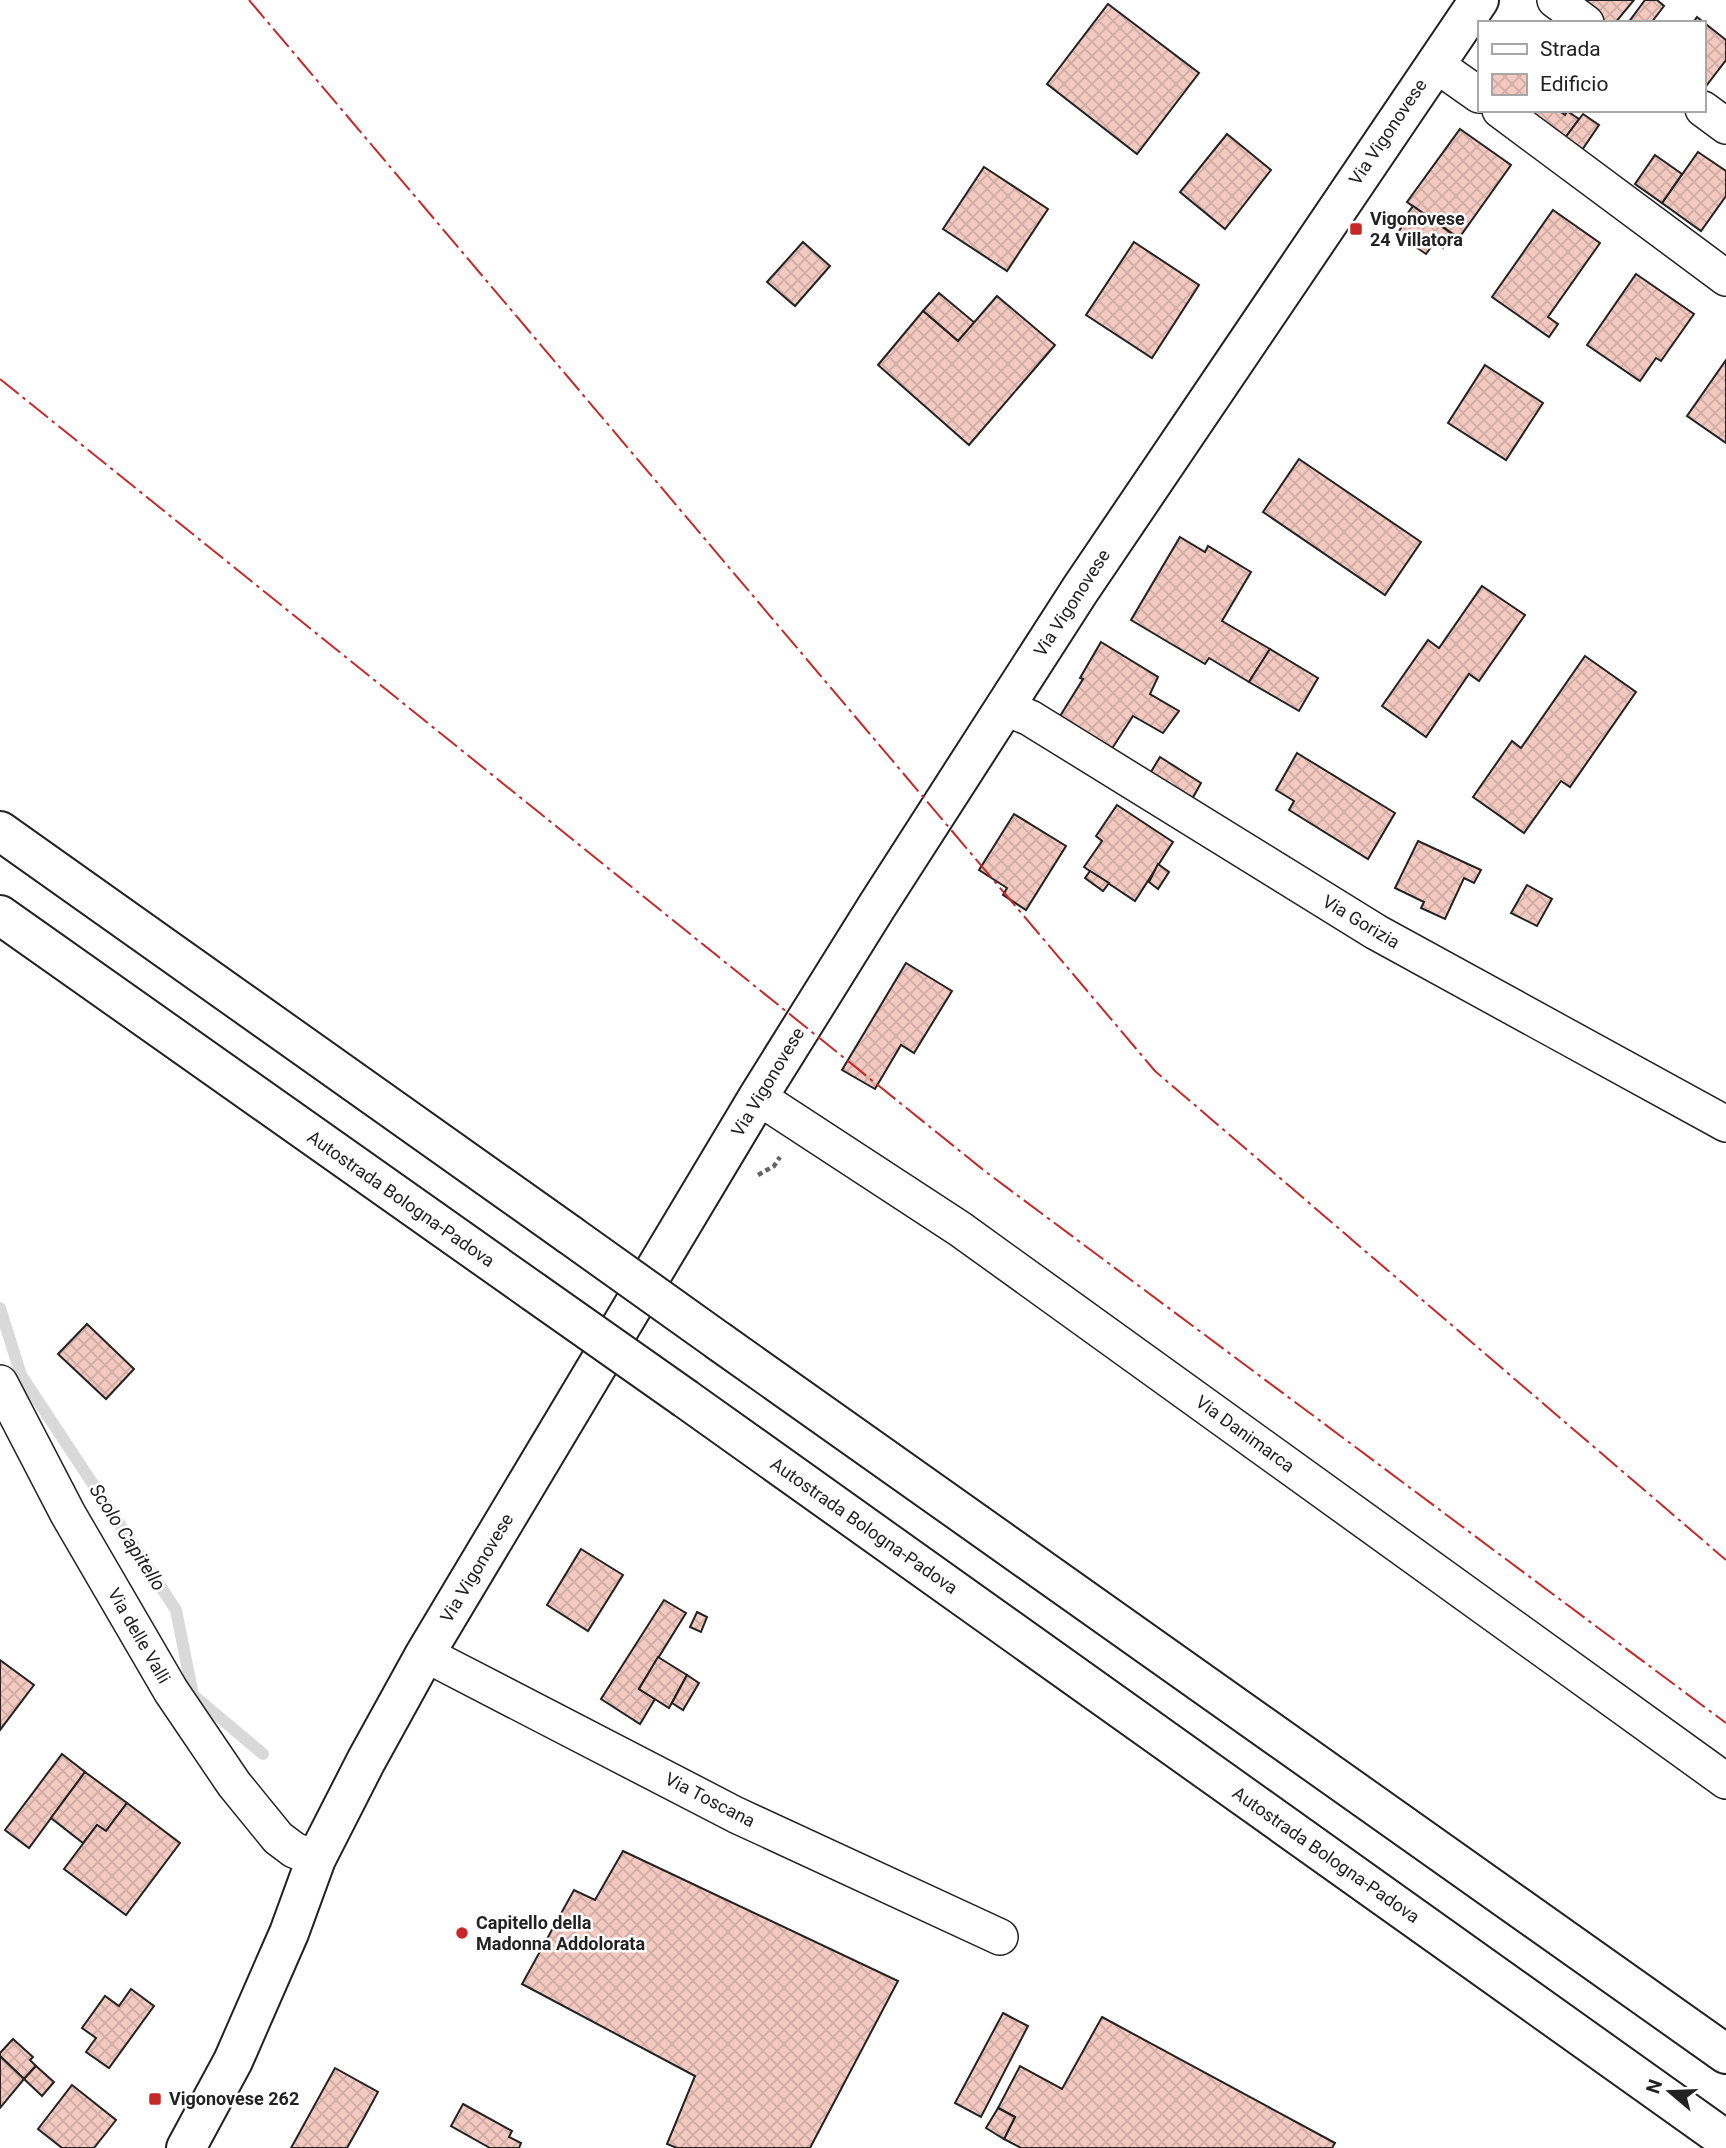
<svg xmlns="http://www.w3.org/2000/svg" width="1726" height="2148" viewBox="0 0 1726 2148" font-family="Roboto,sans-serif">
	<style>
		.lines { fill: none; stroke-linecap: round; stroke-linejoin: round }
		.stream { stroke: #d9d9d9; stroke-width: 12 }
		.building { fill: url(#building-cross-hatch); stroke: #222; stroke-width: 2 }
		.minor-casing { stroke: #222; stroke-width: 38 }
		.secondary-casing { stroke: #222; stroke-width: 42 }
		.motorway-casing { stroke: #222; stroke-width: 42 }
		.path { stroke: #646464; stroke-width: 4.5; stroke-dasharray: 5 3.5; stroke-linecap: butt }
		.minor { stroke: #fff; stroke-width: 35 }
		.secondary { stroke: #fff; stroke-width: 38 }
		.motorway { stroke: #fff; stroke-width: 38 }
		.motorway-bridge-casing { stroke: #222; stroke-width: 42; stroke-linecap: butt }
		.motorway-bridge { stroke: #fff; stroke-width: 38 }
		.power { stroke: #c62828; stroke-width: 2; stroke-dasharray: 24 5 3.5 5; stroke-linecap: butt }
		.poi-dot { fill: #c62828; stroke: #fff; stroke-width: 2.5 }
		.labels { text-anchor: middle; stroke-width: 5; stroke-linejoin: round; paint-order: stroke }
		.street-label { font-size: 18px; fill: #222; stroke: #fff }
		.poi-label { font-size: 18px; font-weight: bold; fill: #222; stroke: #fff; text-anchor: start }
		.water-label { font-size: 19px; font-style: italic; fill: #222; stroke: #fff }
	</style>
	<defs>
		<pattern id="building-cross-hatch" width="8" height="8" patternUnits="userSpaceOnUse" patternTransform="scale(1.75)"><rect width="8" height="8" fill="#f3c9c0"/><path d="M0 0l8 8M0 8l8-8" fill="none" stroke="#d0aca5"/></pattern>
	</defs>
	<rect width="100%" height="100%" fill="#fff"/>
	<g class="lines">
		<path class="stream" d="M0 1308 21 1375 176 1610 193 1695 263 1754"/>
	</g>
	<g class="building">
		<path d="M1563 0H1634L1615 23H1591Z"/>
		<path d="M1645 0H1657L1664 6 1651 23H1628Z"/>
		<path d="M1108 4 1199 73 1137 154 1047 84Z"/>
		<path d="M1697 17 1726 40V60L1703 90V23H1693Z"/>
		<path d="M1525 110H1558L1565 115 1567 111 1579 119 1565 138Z"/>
		<path d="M1583 114 1599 125 1582 150 1565 138Z"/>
		<path d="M1460 129 1511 165 1459 238 1407 202Z"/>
		<path d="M1227 134 1271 170 1225 229 1180 192Z"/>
		<path d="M1698 152 1726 171V196L1701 231 1662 203Z"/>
		<path d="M1655 155 1682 174 1662 203 1635 184Z"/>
		<path d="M984 167 1048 209 1007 271 943 229Z"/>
		<path d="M1413 206 1452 234 1443 248 1435 242 1426 254 1397 234 1405 222 1403 220Z"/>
		<path d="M1553 210 1600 243 1548 317 1558 324 1549 337 1492 297Z"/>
		<path d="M803 242 830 266 795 306 767 282Z"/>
		<path d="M1134 242 1199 285 1152 358 1086 315Z"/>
		<path d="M1636 274 1694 314 1661 361 1656 358 1640 381 1587 345Z"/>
		<path d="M939 293 975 323 958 341 923 311Z"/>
		<path d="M997 296 1055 345 969 445 878 365 923 311 958 341Z"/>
		<path d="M1726 360V443L1687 416Z"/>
		<path d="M1485 365 1543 403 1506 460 1448 423Z"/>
		<path d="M1299 459 1421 542 1385 595 1263 512Z"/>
		<path d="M1180 537 1205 552 1208 546 1251 572 1222 621 1270 649 1249 682 1209 658 1205 664 1131 620Z"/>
		<path d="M1482 586 1525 615 1479 681 1469 674 1426 737 1382 706 1428 640 1439 648Z"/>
		<path d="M1101 642 1158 677 1150 694 1179 711 1163 733 1133 716 1104 761 1052 729 1083 679 1080 678Z"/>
		<path d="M1270 649 1318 678 1299 711 1249 682Z"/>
		<path d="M1585 656 1636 692 1570 787 1561 781 1524 833 1473 797 1512 741 1521 748Z"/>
		<path d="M1297 753 1395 813 1368 859 1289 810 1294 801 1276 790Z"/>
		<path d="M1160 757 1201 783 1186 810 1143 785Z"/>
		<path d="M1117 805 1173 842 1135 901 1084 867 1102 841 1096 836Z"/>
		<path d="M1014 814 1066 846 1026 910 1003 895 1007 888 979 870Z"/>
		<path d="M1418 841 1481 870 1474 883 1464 878 1445 919 1421 908 1424 902 1395 888Z"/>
		<path d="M1158 864 1169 872 1158 889 1149 882Z"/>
		<path d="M1090 871 1109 883 1103 891 1085 878Z"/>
		<path d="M1527 885 1552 899 1537 926 1511 913Z"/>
		<path d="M906 963 952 991 914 1053 901 1045 875 1089 842 1070Z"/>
		<path d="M87 1324 134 1369 106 1399 58 1354Z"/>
		<path d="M581 1549 623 1575 588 1631 547 1605Z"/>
		<path d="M664 1600 686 1613 639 1689 655 1699 640 1724 601 1699Z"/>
		<path d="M697 1612 707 1617 701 1632 690 1627Z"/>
		<path d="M658 1657 687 1675 669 1708 639 1689Z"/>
		<path d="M0 1660 34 1685 0 1730Z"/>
		<path d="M687 1675 699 1683 683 1710 672 1703Z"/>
		<path d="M62 1754 85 1772 29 1848 5 1830Z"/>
		<path d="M85 1772 127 1803 106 1831 97 1825 83 1843 51 1818Z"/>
		<path d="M127 1803 180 1843 126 1915 64 1869 97 1825 106 1831Z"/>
		<path d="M623 1851 898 1981 810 2148H677L667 2144 695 2076 522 1984 574 1890 595 1900Z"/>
		<path d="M131 1989 154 2006 109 2068 86 2052 96 2038 82 2028 105 1996 119 2006Z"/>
		<path d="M1003 2013 1028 2026 981 2117 955 2103Z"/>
		<path d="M1102 2017 1335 2143 1332 2148H1021L1004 2139 1015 2117 998 2108 1020 2066 1062 2089Z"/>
		<path d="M13 2039 33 2057 30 2060 36 2066 24 2079 0 2056V2053Z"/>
		<path d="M0 2056 24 2079 0 2108Z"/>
		<path d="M36 2066 54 2082 42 2096 24 2079Z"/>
		<path d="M335 2068 378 2092 365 2116 347 2148H291Z"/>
		<path d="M72 2085 116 2120 94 2148H62L38 2129Z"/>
		<path d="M463 2104 512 2131 509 2137 521 2143 519 2148H490L451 2126Z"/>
		<path d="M998 2108 1015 2117 1004 2139 986 2128Z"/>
	</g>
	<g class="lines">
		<g class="minor-casing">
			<g id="minor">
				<path d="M1555 0 1586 23"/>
				<path d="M1435 64 1479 95"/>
				<path d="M1703 109 1726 126"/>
				<path d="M1500 110 1726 278"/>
				<path d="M1004 707 1030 718 1376 932 1726 1124"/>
				<path d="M758 1097 960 1229 1726 1781"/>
				<path d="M0 1383 68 1514 171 1691 234 1784 278 1838 294 1850 316 1859"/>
				<path d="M425 1654 736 1815 1000 1937"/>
			</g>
		</g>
		<g class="secondary-casing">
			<path id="secondary" d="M186 2148 233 2061 289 1933 316 1859 366 1761 425 1654 758 1097 877 906 1080 590 1479 0"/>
		</g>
		<g class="motorway-casing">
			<g id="motorway">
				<path d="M0 831 570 1235"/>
				<path d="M0 915 534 1292"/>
				<path d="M720 1342 1726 2054"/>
				<path d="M686 1399 1726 2140"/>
			</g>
		</g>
		<path class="path" d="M758 1175 774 1166 780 1157"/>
		<use href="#minor" class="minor"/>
		<use href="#secondary" class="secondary"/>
		<use href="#motorway" class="motorway"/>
		<g class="motorway-bridge-casing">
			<g id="motorway-bridge">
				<path d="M570 1235 720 1342"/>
				<path d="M534 1292 686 1399"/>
			</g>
		</g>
		<use href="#motorway-bridge" class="motorway-bridge"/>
		<g class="power">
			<path d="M249 0 1155 1071 1726 1560"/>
			<path d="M0 379 986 1172 1726 1723"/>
		</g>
	</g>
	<g class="poi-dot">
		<rect x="1349" y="222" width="14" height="14" rx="3.5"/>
		<circle cx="462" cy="1933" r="7"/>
		<rect x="148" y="2092" width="14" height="14" rx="3.5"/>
	</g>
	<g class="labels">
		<g class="street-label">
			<text transform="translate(1388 132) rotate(-56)" y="6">Via Vigonovese</text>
			<text transform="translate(1072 603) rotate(-57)" y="6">Via Vigonovese</text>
			<text transform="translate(1361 922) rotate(31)" y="6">Via Gorizia</text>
			<text transform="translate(768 1082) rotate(-59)" y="6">Via Vigonovese</text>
			<text transform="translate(401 1199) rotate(35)" y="6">Autostrada Bologna-Padova</text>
			<text transform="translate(1245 1434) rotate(36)" y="6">Via Danimarca</text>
			<text transform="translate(864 1526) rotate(35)" y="6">Autostrada Bologna-Padova</text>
			<text transform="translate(477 1568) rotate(-59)" y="6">Via Vigonovese</text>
			<text transform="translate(139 1636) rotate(60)" y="6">Via delle Valli</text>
			<text transform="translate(710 1800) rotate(27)" y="6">Via Toscana</text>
			<text transform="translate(1326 1855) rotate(35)" y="6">Autostrada Bologna-Padova</text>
		</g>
		<g class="poi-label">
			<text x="1370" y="225">Vigonovese<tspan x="1370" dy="21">24 Villatora</tspan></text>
			<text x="476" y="1929">Capitello della<tspan x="476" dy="21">Madonna Addolorata</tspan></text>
			<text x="169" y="2105">Vigonovese 262</text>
		</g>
		<g class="water-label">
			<text transform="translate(128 1537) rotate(57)" y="7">Scolo Capitello</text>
		</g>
	</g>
	<rect x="1478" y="21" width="228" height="91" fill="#ffffff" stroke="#a7a7a7" stroke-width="2"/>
	<rect x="1492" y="44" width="35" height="10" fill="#ffffff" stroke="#a7a7a7" stroke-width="2"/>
	<text x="1540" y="56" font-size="21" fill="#222222">Strada</text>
	<rect x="1492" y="74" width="35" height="21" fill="url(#building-cross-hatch)" stroke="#a7a7a7" stroke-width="2"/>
	<text x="1540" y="91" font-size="21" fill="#222222">Edificio</text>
	<g transform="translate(1670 2092) rotate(289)" stroke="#ffffff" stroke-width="5" paint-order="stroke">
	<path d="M0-5L12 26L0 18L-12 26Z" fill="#222222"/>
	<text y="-10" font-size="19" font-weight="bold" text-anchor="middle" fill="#222222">N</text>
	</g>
</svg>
